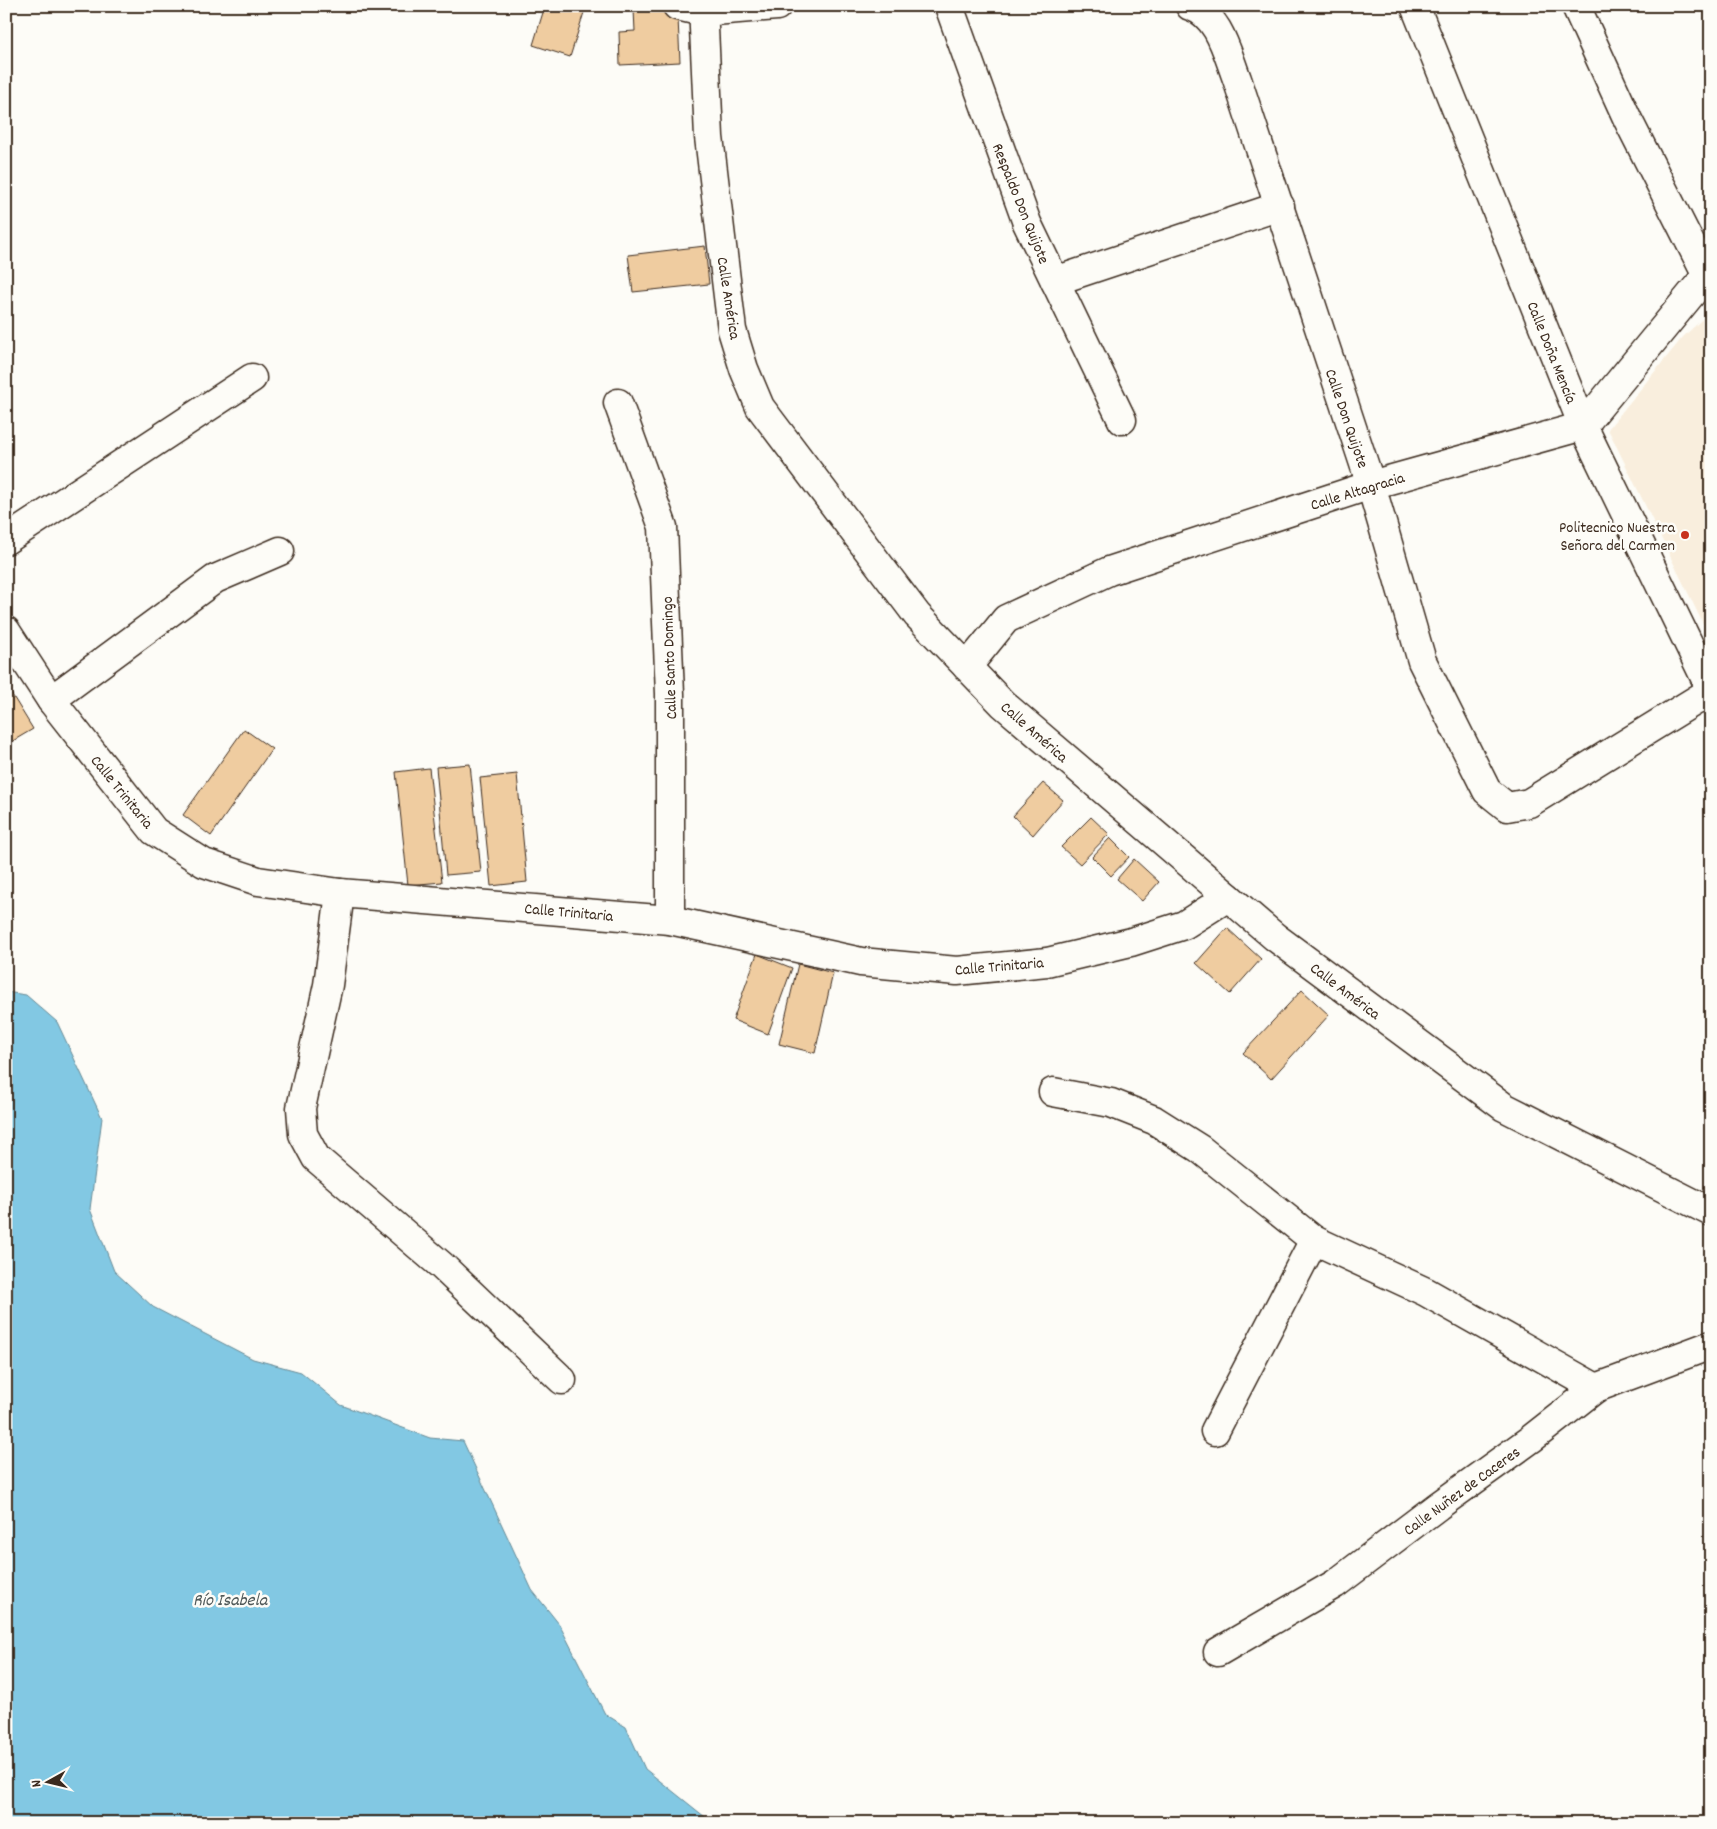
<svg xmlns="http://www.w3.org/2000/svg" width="1717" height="1829" viewBox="0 0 1717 1829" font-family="Dekko,sans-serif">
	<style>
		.built { fill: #f9eedd }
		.water { fill: #82c8e3; stroke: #668994 }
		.building { fill: #efcca0; stroke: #3b2a1e }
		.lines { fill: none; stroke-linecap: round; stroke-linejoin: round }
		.street-casing { stroke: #3b2a1e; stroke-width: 31 }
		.street { stroke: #fdfcf7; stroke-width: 28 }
		.poi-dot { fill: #c8321e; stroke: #fdfcf7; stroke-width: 2 }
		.labels { text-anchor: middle; stroke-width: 5; stroke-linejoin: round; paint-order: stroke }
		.street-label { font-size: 16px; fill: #3b2a1e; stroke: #fdfcf7 }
		.poi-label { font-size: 16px; fill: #3b2a1e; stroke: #fdfcf7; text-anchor: end }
		.water-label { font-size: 18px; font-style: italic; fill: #505959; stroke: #fdfcf7 }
	</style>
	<rect width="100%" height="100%" fill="#fdfcf7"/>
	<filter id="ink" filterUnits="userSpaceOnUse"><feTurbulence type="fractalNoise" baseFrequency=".02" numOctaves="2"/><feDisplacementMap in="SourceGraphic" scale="10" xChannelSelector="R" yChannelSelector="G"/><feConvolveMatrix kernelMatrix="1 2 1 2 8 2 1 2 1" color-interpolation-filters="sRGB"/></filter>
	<g filter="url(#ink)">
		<path class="built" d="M1711 311V640L1608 429 1683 337Z"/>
		<path class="water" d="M6 992 26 995 57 1022 102 1118 90 1209 114 1271 153 1307 253 1359 301 1372 341 1405 430 1438 463 1441 532 1590 559 1624 605 1714 626 1727 645 1769 705 1817 707 1823H6Z"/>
		<g class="building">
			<path d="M545 6H586L570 57 533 45Z"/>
			<path d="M665 9 678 18 680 62 620 65 619 32 635 31 634 10Z"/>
			<path d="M705 246 709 284 633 292 628 255Z"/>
			<path d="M6 685 33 729 6 745Z"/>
			<path d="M244 729 272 749 211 836 183 815Z"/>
			<path d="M470 764 481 872 446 875 436 767Z"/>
			<path d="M429 768 442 882 408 885 396 772Z"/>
			<path d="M517 774 527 882 491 886 480 778Z"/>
			<path d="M1043 783 1063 800 1033 835 1013 816Z"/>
			<path d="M1091 817 1109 834 1080 864 1061 847Z"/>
			<path d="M1110 838 1129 857 1111 876 1092 857Z"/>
			<path d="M1134 859 1159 882 1142 901 1117 879Z"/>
			<path d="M1227 928 1261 959 1230 994 1196 963Z"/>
			<path d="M757 954 792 968 768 1034 733 1020Z"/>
			<path d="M798 964 833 973 815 1053 779 1044Z"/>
			<path d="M1302 990 1329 1015 1271 1079 1243 1053Z"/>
		</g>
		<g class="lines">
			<g class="street-casing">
				<g id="street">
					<path d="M677 6 702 12 777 6"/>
					<path d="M703 6 709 137 732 330 744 369 760 407 917 615 1003 704 1275 937 1504 1107 1711 1212"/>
					<path d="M949 6 1027 223 1122 420"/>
					<path d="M1190 6C1219 15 1227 53 1237 79L1371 485 1422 661 1487 791 1507 807 1529 803 1711 691"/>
					<path d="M1415 6 1583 426 1711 690"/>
					<path d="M1576 6 1628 120 1706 274"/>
					<path d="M1055 281 1280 206"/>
					<path d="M618 403 663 527 670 694V920"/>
					<path d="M6 540 252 378"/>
					<path d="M6 631 51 700 154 831 204 863 258 881 340 893 670 920 861 962 957 971 1047 962 1131 942 1184 925 1228 897"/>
					<path d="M967 667 1006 619 1109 571 1371 485 1583 426 1711 270"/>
					<path d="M51 700 215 579 280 551"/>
					<path d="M340 893 328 985 301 1108 303 1134 316 1158 441 1265 562 1380"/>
					<path d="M1053 1092 1111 1103 1154 1120 1200 1149 1314 1240 1426 1292 1596 1388"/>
					<path d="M1215 1431 1314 1240"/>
					<path d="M1218 1652 1335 1584 1438 1506 1531 1439 1596 1388 1711 1345"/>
				</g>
			</g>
			<use href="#street" class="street"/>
		</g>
	</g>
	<circle class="poi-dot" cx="1685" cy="535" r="5"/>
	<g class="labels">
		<g class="street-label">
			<text transform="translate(1022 203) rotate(68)" y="6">Respaldo Don Quijote</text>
			<text transform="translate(730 298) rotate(81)" y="6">Calle América</text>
			<text transform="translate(1553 352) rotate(68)" y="6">Calle Doña Mencía</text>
			<text transform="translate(1348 418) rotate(71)" y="6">Calle Don Quijote</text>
			<text transform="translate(1357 490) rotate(-17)" y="6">Calle Altagracia</text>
			<text transform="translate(668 658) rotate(-92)" y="6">Calle Santo Domingo</text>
			<text transform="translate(1035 731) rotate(41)" y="6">Calle América</text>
			<text transform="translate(123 791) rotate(51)" y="6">Calle Trinitaria</text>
			<text transform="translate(569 911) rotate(5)" y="6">Calle Trinitaria</text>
			<text transform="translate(999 965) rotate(-5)" y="6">Calle Trinitaria</text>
			<text transform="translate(1346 990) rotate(37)" y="6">Calle América</text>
			<text transform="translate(1461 1490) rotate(-36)" y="6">Calle Nuñez de Caceres</text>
		</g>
		<g class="poi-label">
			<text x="1675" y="532">Politecnico Nuestra<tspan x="1675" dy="18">Señora del Carmen</tspan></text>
		</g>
		<g class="water-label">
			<text x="230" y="1605">Río Isabela</text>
		</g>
	</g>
	<rect width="1717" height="1829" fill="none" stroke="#fdfcf7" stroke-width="25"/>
	<rect x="12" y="12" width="1692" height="1804" fill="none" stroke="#3b2a1e" stroke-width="2" filter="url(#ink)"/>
	<g transform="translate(48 1782) rotate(262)" stroke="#fdfcf7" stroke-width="4" paint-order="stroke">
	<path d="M0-4L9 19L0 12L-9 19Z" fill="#3b2a1e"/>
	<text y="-8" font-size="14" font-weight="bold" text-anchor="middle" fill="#3b2a1e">N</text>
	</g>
</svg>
